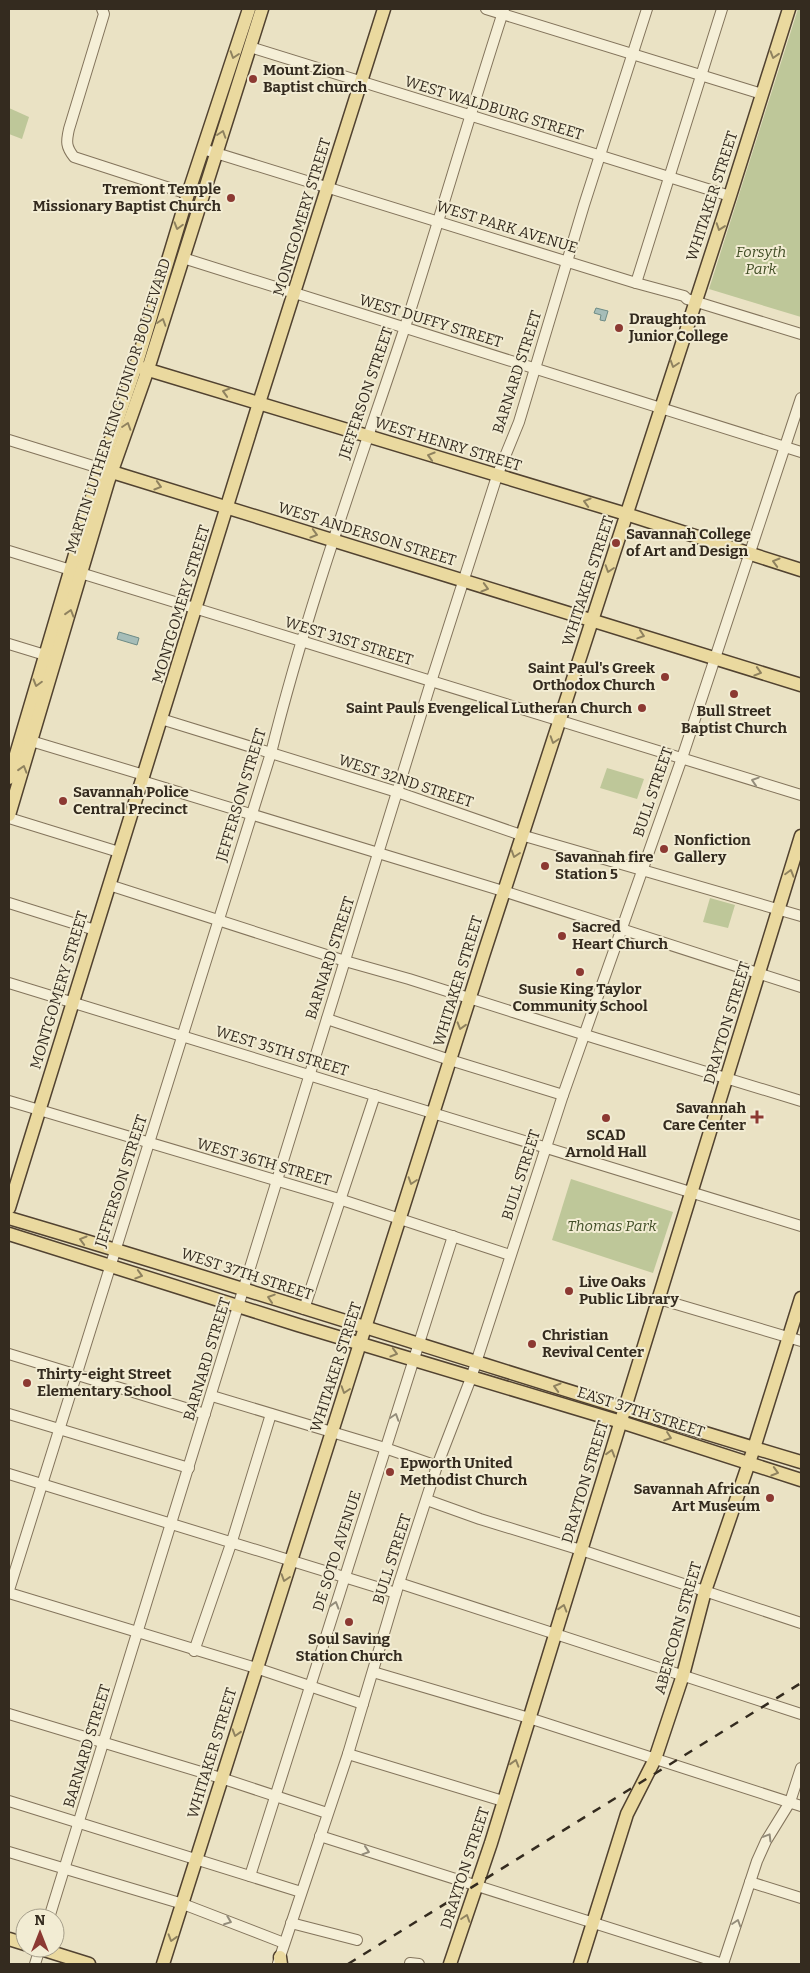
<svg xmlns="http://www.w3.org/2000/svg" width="810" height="1973" viewBox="0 0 810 1973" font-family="Bitter,serif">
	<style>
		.green { fill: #bec799 }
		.water { fill: #a6bdb8; stroke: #6d8b86 }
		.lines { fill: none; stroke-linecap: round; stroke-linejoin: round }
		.minor-casing { stroke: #83745c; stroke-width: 12 }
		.major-casing { stroke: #514230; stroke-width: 15 }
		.minor { stroke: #f5efd7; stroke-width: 10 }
		.major { stroke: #ead99f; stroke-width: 12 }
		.rail { stroke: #342b1f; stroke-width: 2.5; stroke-dasharray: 9 9; stroke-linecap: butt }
		.oneway { stroke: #8f825f }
		.oneway2 { stroke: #948d7b }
		.poi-dot { fill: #8c3932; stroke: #f2ecd3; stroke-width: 2 }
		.labels { text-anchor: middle; stroke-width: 4; stroke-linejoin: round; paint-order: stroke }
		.poi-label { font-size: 15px; font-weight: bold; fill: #342b1f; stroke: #f2ecd3; text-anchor: start }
		.street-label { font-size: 15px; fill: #342b1f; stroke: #f2ecd3 }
		.park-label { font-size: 15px; font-style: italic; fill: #424f27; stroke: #f2ecd3 }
	</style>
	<rect width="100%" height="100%" fill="#eae2c4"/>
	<g class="green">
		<path d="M798 9H801V317L709 289Z"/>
		<path d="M9 108 29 117 22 139 9 134Z"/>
		<path d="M607 768 644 779 637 799 600 788Z"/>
		<path d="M710 898 735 905 728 928 703 922Z"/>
		<path d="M571 1179 673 1212 653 1273 552 1240Z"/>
	</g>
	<g class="water">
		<path d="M596 308 608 311 605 321 600 320 601 315 594 313Z"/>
		<path d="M119 632 139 638 137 645 117 639Z"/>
	</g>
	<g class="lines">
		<g class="minor-casing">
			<g id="minor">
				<path d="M102 9 104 14 69 129C66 142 66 147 74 157L188 194"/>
				<path d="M486 9 762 94"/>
				<path d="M250 47 730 196"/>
				<path d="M203 149 636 283 684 296 687 299 801 334"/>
				<path d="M183 258 801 452"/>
				<path d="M636 283 722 9"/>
				<path d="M9 440 106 470"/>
				<path d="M9 551 801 795"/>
				<path d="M9 644 45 655"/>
				<path d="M161 719 397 792 521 835 801 916"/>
				<path d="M31 741 144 775"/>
				<path d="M142 781 503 891 801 987"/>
				<path d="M9 818 119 852"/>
				<path d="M109 885 345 961 409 979 595 1038 801 1101"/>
				<path d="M9 903 95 930"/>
				<path d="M9 983 801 1226"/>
				<path d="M327 1019 450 1060 563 1095"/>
				<path d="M9 1101 339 1199 510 1255"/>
				<path d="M659 1299 801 1341"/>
				<path d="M304 1309 375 1095"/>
				<path d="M9 1354 205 1414"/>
				<path d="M212 1396 385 1448 437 1466"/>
				<path d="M9 1414 189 1468"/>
				<path d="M9 1474 396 1593"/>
				<path d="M427 1500 480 1519 581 1550 801 1623"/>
				<path d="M399 1583 801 1714"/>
				<path d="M9 1590 271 753C307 608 358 468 405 327 439 221 470 114 504 9"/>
				<path d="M9 1593 256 1668 363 1704"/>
				<path d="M194 1651 232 1541 271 1414"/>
				<path d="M373 1672 529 1718 801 1806"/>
				<path d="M9 1714 221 1778 327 1813"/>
				<path d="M348 1754 503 1801"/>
				<path d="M9 1801 301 1892"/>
				<path d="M320 1836 723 1964"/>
				<path d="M9 1852 183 1904 284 1943"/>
				<path d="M250 1876 453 1236"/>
				<path d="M750 1882 801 1898"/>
				<path d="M49 1918 431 682 497 476 519 422 584 205 647 9"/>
				<path d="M291 1923 357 1940"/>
				<path d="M278 1963 348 1754 399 1583 437 1466 471 1378 563 1095 682 758 801 398"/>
				<path d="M410 1963 419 1964"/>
				<path d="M35 1964 40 1948"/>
				<path d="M723 1964 757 1861 766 1841 790 1802 801 1768"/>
			</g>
		</g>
		<g class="major-casing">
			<g id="major">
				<path d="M142 368 626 514 801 570"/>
				<path d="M112 472 801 685"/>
				<path d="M9 778 97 480 136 366 188 194 249 9"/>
				<path d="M9 815 108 482 148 369 262 9"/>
				<path d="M9 1208 259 403 384 9"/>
				<path d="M9 1218C274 1296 536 1383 801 1462"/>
				<path d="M9 1234 298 1325 621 1422 801 1480"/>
				<path d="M9 1939 25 1944"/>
				<path d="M38 1948 89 1964"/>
				<path d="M280 1957 281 1964"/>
				<path d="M163 1964 483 956 730 196 789 9"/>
				<path d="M450 1964 491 1843 801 836"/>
				<path d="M580 1964 627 1814 655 1759 683 1675 705 1591 754 1448 801 1298"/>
			</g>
		</g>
		<use href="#minor" class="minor"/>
		<use href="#major" class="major"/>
		<path class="rail" d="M348 1964 801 1683"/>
	</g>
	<defs><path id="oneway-chevron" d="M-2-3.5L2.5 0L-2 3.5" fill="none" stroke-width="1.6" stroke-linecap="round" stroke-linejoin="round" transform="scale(1.25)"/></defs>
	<g class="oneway">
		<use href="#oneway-chevron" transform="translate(234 55) rotate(108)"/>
		<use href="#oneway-chevron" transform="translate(774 55) rotate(107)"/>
		<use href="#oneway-chevron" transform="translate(222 134) rotate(-72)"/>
		<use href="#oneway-chevron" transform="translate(178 226) rotate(106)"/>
		<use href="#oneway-chevron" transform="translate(720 227) rotate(109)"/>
		<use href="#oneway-chevron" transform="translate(162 322) rotate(-72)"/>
		<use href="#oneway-chevron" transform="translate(674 364) rotate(108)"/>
		<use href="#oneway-chevron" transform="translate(226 392) rotate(-163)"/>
		<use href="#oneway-chevron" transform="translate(127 426) rotate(-72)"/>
		<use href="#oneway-chevron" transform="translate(431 456) rotate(-163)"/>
		<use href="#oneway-chevron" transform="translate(158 486) rotate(17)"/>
		<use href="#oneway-chevron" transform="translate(587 502) rotate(-164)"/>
		<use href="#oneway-chevron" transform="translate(314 534) rotate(16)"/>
		<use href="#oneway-chevron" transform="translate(776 562) rotate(-164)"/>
		<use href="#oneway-chevron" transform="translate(609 569) rotate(108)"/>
		<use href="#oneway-chevron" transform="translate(485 588) rotate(16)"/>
		<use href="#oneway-chevron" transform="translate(70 613) rotate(-73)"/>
		<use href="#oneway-chevron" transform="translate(641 635) rotate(18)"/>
		<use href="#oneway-chevron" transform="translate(758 672) rotate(17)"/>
		<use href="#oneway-chevron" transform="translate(37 683) rotate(106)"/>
		<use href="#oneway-chevron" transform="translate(554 740) rotate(108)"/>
		<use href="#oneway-chevron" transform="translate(23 769) rotate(-73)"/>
		<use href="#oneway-chevron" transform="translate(515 854) rotate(108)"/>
		<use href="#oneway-chevron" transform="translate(790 873) rotate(-74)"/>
		<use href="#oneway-chevron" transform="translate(461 1026) rotate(107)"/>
		<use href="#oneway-chevron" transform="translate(412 1181) rotate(108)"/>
		<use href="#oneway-chevron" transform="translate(83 1240) rotate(-164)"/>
		<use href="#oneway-chevron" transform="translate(139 1275) rotate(17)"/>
		<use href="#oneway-chevron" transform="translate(271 1298) rotate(-162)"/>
		<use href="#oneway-chevron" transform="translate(394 1353) rotate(16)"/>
		<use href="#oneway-chevron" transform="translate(557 1387) rotate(-164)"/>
		<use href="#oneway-chevron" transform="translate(345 1390) rotate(108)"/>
		<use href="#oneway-chevron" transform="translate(668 1437) rotate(19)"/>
		<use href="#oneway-chevron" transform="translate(611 1453) rotate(-73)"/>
		<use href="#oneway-chevron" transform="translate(775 1472) rotate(16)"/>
		<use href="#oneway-chevron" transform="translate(285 1578) rotate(108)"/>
		<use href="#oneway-chevron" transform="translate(563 1608) rotate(-73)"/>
		<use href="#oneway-chevron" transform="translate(236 1733) rotate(107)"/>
		<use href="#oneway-chevron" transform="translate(515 1763) rotate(-73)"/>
		<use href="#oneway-chevron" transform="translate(466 1918) rotate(-72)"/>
		<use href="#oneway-chevron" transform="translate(172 1938) rotate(107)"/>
	</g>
	<g class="oneway2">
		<use href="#oneway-chevron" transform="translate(755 781) rotate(-162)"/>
		<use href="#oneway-chevron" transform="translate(395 1417) rotate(-72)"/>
		<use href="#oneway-chevron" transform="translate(335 1605) rotate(-73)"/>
		<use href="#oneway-chevron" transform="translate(768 1837) rotate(-59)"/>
		<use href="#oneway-chevron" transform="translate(366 1851) rotate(18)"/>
		<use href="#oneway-chevron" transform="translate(228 1921) rotate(21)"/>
		<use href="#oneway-chevron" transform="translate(737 1923) rotate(-72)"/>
	</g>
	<g class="poi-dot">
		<circle cx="253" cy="79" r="5"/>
		<circle cx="231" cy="198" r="5"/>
		<circle cx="619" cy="328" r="5"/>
		<circle cx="616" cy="543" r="5"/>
		<circle cx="665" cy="677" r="5"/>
		<circle cx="734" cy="694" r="5"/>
		<circle cx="642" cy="708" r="5"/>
		<circle cx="63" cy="801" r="5"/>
		<circle cx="664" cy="849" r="5"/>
		<circle cx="545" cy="866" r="5"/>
		<circle cx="562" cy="936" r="5"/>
		<circle cx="580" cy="972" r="5"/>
		<path d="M754.5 1109.5h5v5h5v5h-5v5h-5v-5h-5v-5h5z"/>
		<circle cx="606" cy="1118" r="5"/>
		<circle cx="569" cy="1291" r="5"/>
		<circle cx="532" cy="1344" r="5"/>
		<circle cx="27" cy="1383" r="5"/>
		<circle cx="390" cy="1472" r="5"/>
		<circle cx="770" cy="1498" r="5"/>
		<circle cx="349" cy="1622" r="5"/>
	</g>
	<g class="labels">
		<g class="poi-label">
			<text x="263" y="75">Mount Zion<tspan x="263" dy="17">Baptist church</tspan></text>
			<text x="221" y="194" text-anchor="end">Tremont Temple<tspan x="221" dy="17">Missionary Baptist Church</tspan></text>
			<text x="629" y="324">Draughton<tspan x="629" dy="17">Junior College</tspan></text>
			<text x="626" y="539">Savannah College<tspan x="626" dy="17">of Art and Design</tspan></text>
			<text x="655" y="673" text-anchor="end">Saint Paul's Greek<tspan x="655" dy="17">Orthodox Church</tspan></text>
			<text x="632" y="713" text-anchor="end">Saint Pauls Evengelical Lutheran Church</text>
			<text x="734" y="716" text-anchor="middle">Bull Street<tspan x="734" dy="17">Baptist Church</tspan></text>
			<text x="73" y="797">Savannah Police<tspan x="73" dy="17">Central Precinct</tspan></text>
			<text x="674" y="845">Nonfiction<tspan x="674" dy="17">Gallery</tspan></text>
			<text x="555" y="862">Savannah fire<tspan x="555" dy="17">Station 5</tspan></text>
			<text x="572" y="932">Sacred<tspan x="572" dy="17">Heart Church</tspan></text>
			<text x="580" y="994" text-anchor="middle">Susie King Taylor<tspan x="580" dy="17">Community School</tspan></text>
			<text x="746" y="1113" text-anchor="end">Savannah<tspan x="746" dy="17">Care Center</tspan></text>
			<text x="606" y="1140" text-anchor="middle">SCAD<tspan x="606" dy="17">Arnold Hall</tspan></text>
			<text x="579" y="1287">Live Oaks<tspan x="579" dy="17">Public Library</tspan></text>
			<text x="542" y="1340">Christian<tspan x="542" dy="17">Revival Center</tspan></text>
			<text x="37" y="1379">Thirty-eight Street<tspan x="37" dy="17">Elementary School</tspan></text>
			<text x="400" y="1468">Epworth United<tspan x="400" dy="17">Methodist Church</tspan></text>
			<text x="760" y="1494" text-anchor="end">Savannah African<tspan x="760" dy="17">Art Museum</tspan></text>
			<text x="349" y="1644" text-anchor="middle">Soul Saving<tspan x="349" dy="17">Station Church</tspan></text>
		</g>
		<g class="street-label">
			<text transform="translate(494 108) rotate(17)" y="5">WEST WALDBURG STREET</text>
			<text transform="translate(712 196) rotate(-72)" y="5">WHITAKER STREET</text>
			<text transform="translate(302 217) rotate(-73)" y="5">MONTGOMERY STREET</text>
			<text transform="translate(507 227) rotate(17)" y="5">WEST PARK AVENUE</text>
			<text transform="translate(431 321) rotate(17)" y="5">WEST DUFFY STREET</text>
			<text transform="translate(517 372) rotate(-72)" y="5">BARNARD STREET</text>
			<text transform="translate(366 393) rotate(-71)" y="5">JEFFERSON STREET</text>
			<text transform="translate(118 406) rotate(-72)" y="5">MARTIN LUTHER KING JUNIOR BOULEVARD</text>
			<text transform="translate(448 444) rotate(17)" y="5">WEST HENRY STREET</text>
			<text transform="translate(367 534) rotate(17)" y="5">WEST ANDERSON STREET</text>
			<text transform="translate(588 581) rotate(-72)" y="5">WHITAKER STREET</text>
			<text transform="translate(181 604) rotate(-73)" y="5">MONTGOMERY STREET</text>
			<text transform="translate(349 641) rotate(17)" y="5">WEST 31ST STREET</text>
			<text transform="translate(406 781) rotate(18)" y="5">WEST 32ND STREET</text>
			<text transform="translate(653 792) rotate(-71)" y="5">BULL STREET</text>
			<text transform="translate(241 795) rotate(-73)" y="5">JEFFERSON STREET</text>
			<text transform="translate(330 958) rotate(-72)" y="5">BARNARD STREET</text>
			<text transform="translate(458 981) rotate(-73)" y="5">WHITAKER STREET</text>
			<text transform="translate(59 990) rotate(-73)" y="5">MONTGOMERY STREET</text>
			<text transform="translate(727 1023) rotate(-73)" y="5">DRAYTON STREET</text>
			<text transform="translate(282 1051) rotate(17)" y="5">WEST 35TH STREET</text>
			<text transform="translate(264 1162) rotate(16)" y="5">WEST 36TH STREET</text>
			<text transform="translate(521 1175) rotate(-72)" y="5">BULL STREET</text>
			<text transform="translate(121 1181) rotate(-72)" y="5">JEFFERSON STREET</text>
			<text transform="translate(247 1274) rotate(18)" y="5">WEST 37TH STREET</text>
			<text transform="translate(207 1359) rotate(-73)" y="5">BARNARD STREET</text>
			<text transform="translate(336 1367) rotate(-72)" y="5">WHITAKER STREET</text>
			<text transform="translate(641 1412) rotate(18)" y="5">EAST 37TH STREET</text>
			<text transform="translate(585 1482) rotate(-73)" y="5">DRAYTON STREET</text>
			<text transform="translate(337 1551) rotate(-72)" y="5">DE SOTO AVENUE</text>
			<text transform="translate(392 1559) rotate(-72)" y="5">BULL STREET</text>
			<text transform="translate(678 1628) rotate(-74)" y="5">ABERCORN STREET</text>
			<text transform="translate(87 1746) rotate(-73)" y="5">BARNARD STREET</text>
			<text transform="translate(212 1753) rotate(-73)" y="5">WHITAKER STREET</text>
			<text transform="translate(465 1868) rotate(-72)" y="5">DRAYTON STREET</text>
		</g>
		<g class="park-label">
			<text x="761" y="257">Forsyth<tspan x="761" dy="17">Park</tspan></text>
			<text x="612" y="1231">Thomas Park</text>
		</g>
	</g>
	<rect width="810" height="1973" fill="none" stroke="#342b1f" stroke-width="20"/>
	<g transform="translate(40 1933)"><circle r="24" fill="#f2ecd3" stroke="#a69f8b"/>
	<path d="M0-4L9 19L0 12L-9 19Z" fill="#8c3932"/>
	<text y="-8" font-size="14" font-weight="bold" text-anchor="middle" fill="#342b1f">N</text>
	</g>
</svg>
